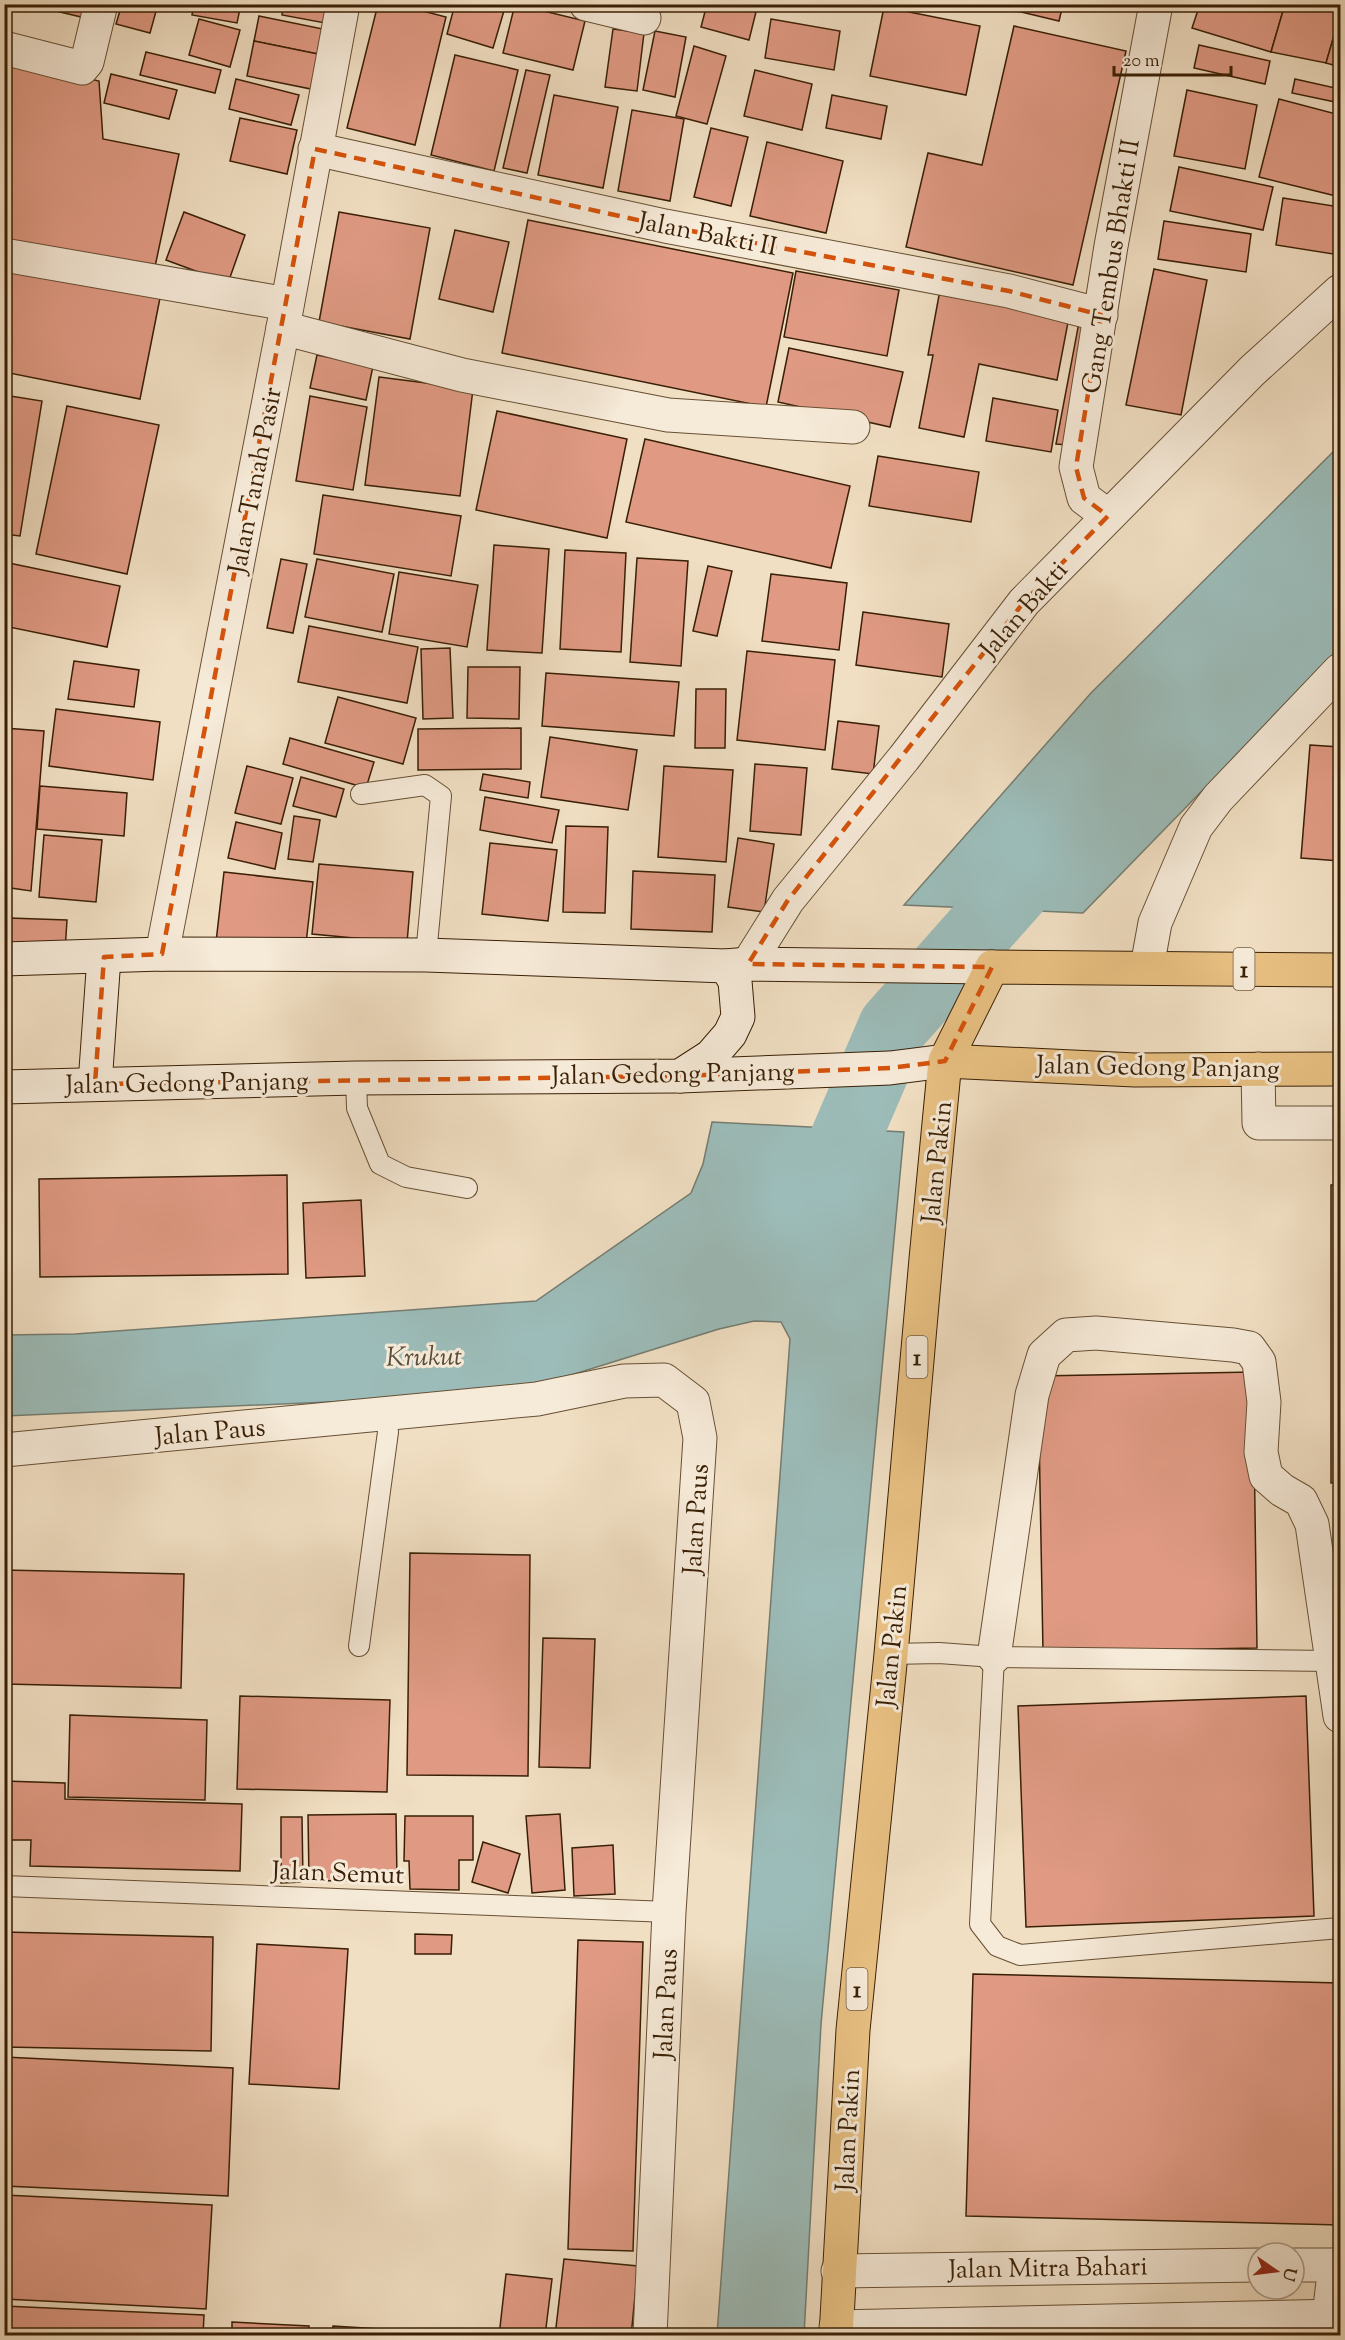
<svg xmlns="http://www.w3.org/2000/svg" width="1345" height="2340" viewBox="0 0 1345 2340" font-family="'Sorts Mill Goudy',serif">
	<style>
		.water { fill: #9cbcb9; stroke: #747d71; stroke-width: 1.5 }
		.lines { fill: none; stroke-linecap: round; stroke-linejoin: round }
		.river { stroke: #9cbcb9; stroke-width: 70 }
		.building { fill: #e09a84; stroke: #391f05; stroke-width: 1.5 }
		.service-casing { stroke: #674f34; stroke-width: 22 }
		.minor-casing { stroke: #674f34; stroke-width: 35 }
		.tertiary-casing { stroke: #674f34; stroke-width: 35 }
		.secondary-casing { stroke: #391f05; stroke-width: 35 }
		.trunk-casing { stroke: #391f05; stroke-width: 35 }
		.service { stroke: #f6ead8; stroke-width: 20 }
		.minor { stroke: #f6ead8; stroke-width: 33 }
		.tertiary { stroke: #f6ead8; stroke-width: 33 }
		.secondary { stroke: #f6ead8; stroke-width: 33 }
		.trunk { stroke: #e8c082; stroke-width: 33 }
		.marked { fill: none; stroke: #d6530b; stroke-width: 4.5; stroke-dasharray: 12 8; stroke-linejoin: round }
		.labels { text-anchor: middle; stroke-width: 6; stroke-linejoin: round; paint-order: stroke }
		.shield { fill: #f6ead8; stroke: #725c44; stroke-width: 1.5 }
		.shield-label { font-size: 24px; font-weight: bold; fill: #391f05 }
		.street-label { font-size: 26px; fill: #391f05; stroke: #f6ead8 }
		.water-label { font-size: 27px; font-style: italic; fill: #574e3b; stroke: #f6ead8 }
	</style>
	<rect width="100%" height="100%" fill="#f1dfc3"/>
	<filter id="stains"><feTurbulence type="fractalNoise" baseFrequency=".00333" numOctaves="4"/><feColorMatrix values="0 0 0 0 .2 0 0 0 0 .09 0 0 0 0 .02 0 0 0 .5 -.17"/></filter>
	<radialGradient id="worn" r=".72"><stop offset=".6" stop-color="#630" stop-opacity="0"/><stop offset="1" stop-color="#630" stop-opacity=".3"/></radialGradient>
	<g class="water">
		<path d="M1340 445V649L1083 913 904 905 1091 693Z"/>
		<path d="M712 1122 904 1132 821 2024 804 2335H717L790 1339 781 1322 754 1321 719 1329 510 1394 5 1416 4 1335 75 1334 536 1301 691 1193 703 1164Z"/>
	</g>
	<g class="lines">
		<path class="river" d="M831 1222 833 1167 893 1027 1062 837"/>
	</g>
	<g class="building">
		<path d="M26 4H98L94 20Z"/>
		<path d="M122 4H158L150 33 116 24Z"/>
		<path d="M194 4H241L237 23 192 15Z"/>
		<path d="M283 4H329L325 23 282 15Z"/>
		<path d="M378 4H396L446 17 415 145 347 128Z"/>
		<path d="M455 4H506L493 48 447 34Z"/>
		<path d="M515 4 585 21 573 70 503 53Z"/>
		<path d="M707 4H758L749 40 701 27Z"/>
		<path d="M987 4H1063L1059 21Z"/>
		<path d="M1200 4H1285L1271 52 1192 28Z"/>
		<path d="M1285 4H1340V15L1326 63 1271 52Z"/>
		<path d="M884 7 980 26 966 95 870 76Z"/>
		<path d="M1340 15V67L1326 63Z"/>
		<path d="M259 16 323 29 318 54 254 41Z"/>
		<path d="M199 19 240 30 230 67 189 55Z"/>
		<path d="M771 19 840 31 834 70 765 58Z"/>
		<path d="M1014 26 1126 51 1073 285 906 247 928 153 982 165Z"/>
		<path d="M613 29 644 33 637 91 605 87Z"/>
		<path d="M655 31 686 37 675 97 643 90Z"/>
		<path d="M254 41 318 54 311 89 247 76Z"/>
		<path d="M1199 45 1270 61 1265 84 1194 68Z"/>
		<path d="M694 46 726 56 707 124 676 116Z"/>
		<path d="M146 52 221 70 215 93 140 75Z"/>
		<path d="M455 55 518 70 494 171 431 155Z"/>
		<path d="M4 58 99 81 103 139 179 154 153 276 4 246Z"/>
		<path d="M526 70 550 75 527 173 503 168Z"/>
		<path d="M755 70 812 84 802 130 744 116Z"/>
		<path d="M111 74 177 90 169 119 104 103Z"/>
		<path d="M236 79 299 95 291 125 229 109Z"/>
		<path d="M1295 79 1340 89V103L1292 93Z"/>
		<path d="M1187 90 1257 105 1245 169 1174 156Z"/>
		<path d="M554 95 618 107 603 188 538 175Z"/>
		<path d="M832 95 887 106 881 139 826 128Z"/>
		<path d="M1279 99 1340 115V197L1259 177Z"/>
		<path d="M632 110 684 119 670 201 618 191Z"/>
		<path d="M240 118 297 130 287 174 230 161Z"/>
		<path d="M711 128 748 137 731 206 694 197Z"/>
		<path d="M767 142 843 161 826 233 750 216Z"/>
		<path d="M1179 167 1273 187 1263 230 1170 211Z"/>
		<path d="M1283 198 1340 207 1333 254 1276 245Z"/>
		<path d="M184 212 245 235 228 283 166 260Z"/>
		<path d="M339 212 430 228 410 339 319 322Z"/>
		<path d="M528 220 793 273 766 407 502 353Z"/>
		<path d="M1164 221 1251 234 1246 272 1158 259Z"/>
		<path d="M455 230 509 242 493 312 439 299Z"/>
		<path d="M4 267 160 298 140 399 4 372Z"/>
		<path d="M1154 269 1207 280 1181 415 1126 405Z"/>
		<path d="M796 271 899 290 887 356 784 337Z"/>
		<path d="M940 290 1069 317 1057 380 979 364 964 437 919 428 933 355H928Z"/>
		<path d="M1080 317 1096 319 1068 445 1056 444Z"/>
		<path d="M789 348 903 372 890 427 778 402Z"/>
		<path d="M317 355 373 366 366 400 310 388Z"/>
		<path d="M379 377 473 389 460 496 365 485Z"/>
		<path d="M4 395 42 401 20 536 4 534Z"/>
		<path d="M310 396 367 407 353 490 296 481Z"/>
		<path d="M993 398 1058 410 1051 452 986 441Z"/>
		<path d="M67 406 159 425 127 574 36 554Z"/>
		<path d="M497 411 627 439 607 538 476 510Z"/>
		<path d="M645 439 850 486 831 568 626 522Z"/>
		<path d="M878 456 979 472 971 522 869 506Z"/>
		<path d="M323 495 461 516 451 576 314 554Z"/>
		<path d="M494 545 549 549 542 653 487 650Z"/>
		<path d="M565 550 626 553 621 652 560 649Z"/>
		<path d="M637 558 688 561 681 666 630 662Z"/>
		<path d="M281 559 307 564 293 633 267 628Z"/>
		<path d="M317 559 394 574 382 632 305 617Z"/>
		<path d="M4 562 120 586 107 647 4 626Z"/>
		<path d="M708 566 732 571 717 636 693 631Z"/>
		<path d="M399 572 478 585 467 647 389 634Z"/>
		<path d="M771 574 847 583 839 650 762 641Z"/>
		<path d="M863 612 949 624 942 677 856 665Z"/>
		<path d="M309 626 418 647 407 703 298 682Z"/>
		<path d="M450 648 453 718 423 719 421 649Z"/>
		<path d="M747 651 835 660 825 750 737 740Z"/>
		<path d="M74 661 139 670 134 707 68 699Z"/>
		<path d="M468 667H520L519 719 467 718Z"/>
		<path d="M546 673 679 682 674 736 542 726Z"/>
		<path d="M696 689H726L725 748H695Z"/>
		<path d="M338 697 416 718 403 764 325 743Z"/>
		<path d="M56 709 160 722 153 780 49 766Z"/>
		<path d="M838 721 879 726 873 774 832 769Z"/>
		<path d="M4 728 44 731 31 891 4 887Z"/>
		<path d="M521 728V769L418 770V729Z"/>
		<path d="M550 737 637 750 628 810 541 797Z"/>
		<path d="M290 738 374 762 366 788 283 764Z"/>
		<path d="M1310 745 1340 747V861L1301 858Z"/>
		<path d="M755 764 807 768 801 835 750 831Z"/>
		<path d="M247 766 293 778 281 824 235 813Z"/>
		<path d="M664 766 733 770 726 862 658 857Z"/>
		<path d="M483 774 530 782 528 798 480 790Z"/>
		<path d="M301 777 344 789 336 817 293 806Z"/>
		<path d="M40 786 127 793 124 836 37 829Z"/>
		<path d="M485 797 559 810 552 843 480 830Z"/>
		<path d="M294 816 320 820 313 862 288 859Z"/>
		<path d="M236 822 282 833 275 869 228 858Z"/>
		<path d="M566 826 608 827 605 913 563 912Z"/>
		<path d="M44 835 102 840 96 902 39 897Z"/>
		<path d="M738 838 774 844 764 912 728 907Z"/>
		<path d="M490 843 557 850 548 921 482 914Z"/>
		<path d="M319 864 413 872 407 943 312 934Z"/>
		<path d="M633 871 715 875 712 932 631 929Z"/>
		<path d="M224 872 313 882 305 952 216 942Z"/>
		<path d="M9 918 67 920 65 951 8 949Z"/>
		<path d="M287 1175 288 1274 40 1277 39 1179Z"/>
		<path d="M1331 1185H1340V1482L1331 1483Z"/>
		<path d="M361 1200 365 1276 306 1278 303 1203Z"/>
		<path d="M1253 1372 1257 1648 1043 1652 1038 1376Z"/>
		<path d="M410 1553 530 1555 528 1776 407 1775Z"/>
		<path d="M4 1570 184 1574 181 1688 4 1684Z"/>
		<path d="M543 1638 595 1639 590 1768 539 1767Z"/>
		<path d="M240 1696 390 1700 387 1792 237 1789Z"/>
		<path d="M1306 1696 1314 1916 1026 1927 1018 1706Z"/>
		<path d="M70 1715 207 1720 205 1800 68 1797Z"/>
		<path d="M4 1781 65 1783V1799L242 1804 240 1871 30 1866 31 1840H4Z"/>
		<path d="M396 1814 397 1880 309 1881 308 1815Z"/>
		<path d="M560 1814 565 1890 532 1893 526 1816Z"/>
		<path d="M405 1816H473V1860H459V1890L410 1889 409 1861H404Z"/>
		<path d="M281 1817H302L303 1882 281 1883Z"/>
		<path d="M483 1842 520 1854 508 1893 472 1882Z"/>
		<path d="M613 1845 615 1894 574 1896 572 1848Z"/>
		<path d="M4 1932 213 1937 211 2051 4 2047Z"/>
		<path d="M415 1934 452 1935 451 1954H415Z"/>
		<path d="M578 1940 643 1942 633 2251 568 2249Z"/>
		<path d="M257 1944 348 1949 339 2089 249 2084Z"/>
		<path d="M973 1974 1340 1983V2225L966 2216Z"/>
		<path d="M4 2057 233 2068 228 2196 4 2186Z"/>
		<path d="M4 2195 212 2205 206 2309 4 2299Z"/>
		<path d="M564 2259 638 2266 631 2336H555Z"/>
		<path d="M506 2274 552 2279 545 2336H499Z"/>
		<path d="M4 2306 204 2315 203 2336H4Z"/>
		<path d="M232 2322 309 2326V2336H232Z"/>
		<path d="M333 2326 380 2329V2336H332Z"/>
	</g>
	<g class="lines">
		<g class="service-casing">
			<g id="service">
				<path d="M361 794 425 785 441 796 426 955"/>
				<path d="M356 1078 357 1108 380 1164 406 1177 467 1188"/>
				<path d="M359 1646 388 1432 386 1415"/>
				<path d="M891 1654 939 1653 994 1657 1331 1661"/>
				<path d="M994 1657 980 1924 997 1946 1020 1955 1340 1928"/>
				<path d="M4 1886 669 1912"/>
			</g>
		</g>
		<g class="minor-casing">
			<g id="minor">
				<path d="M586 4 644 18"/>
				<path d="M4 48 82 68 87 62 101 4"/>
				<path d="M315 149 665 226 1009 291 1101 315"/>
				<path d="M4 255 287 304"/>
				<path d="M283 328 462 375 668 415 853 427"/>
				<path d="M1108 516 1084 498 1076 467 1111 246 1156 4"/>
				<path d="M1258 1069 1259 1123H1340"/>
				<path d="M4 1450 537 1399 624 1381 664 1380 693 1402 700 1438 669 1912 650 2336"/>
				<path d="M994 1657 1032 1395 1044 1355 1066 1335 1096 1333 1233 1345 1249 1348 1259 1362 1264 1402 1261 1452 1266 1476 1282 1490 1301 1501 1312 1524 1340 1716"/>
			</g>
		</g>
		<g class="tertiary-casing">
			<g id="tertiary">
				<path d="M162 954 283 328 343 4"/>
				<path d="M748 964 788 900 904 758 1024 602 1252 371 1340 291"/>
				<path d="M1147 967 1155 923 1196 827 1218 798 1340 670"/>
				<path d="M1294 2265H1340"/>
				<path d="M838 2271 1258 2265"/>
				<path d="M1329 2316 1335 2265"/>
				<path d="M836 2327 1340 2316"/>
			</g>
		</g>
		<g class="secondary-casing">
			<g id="secondary">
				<path d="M4 959 162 954 426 955 726 966 748 964 992 967"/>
				<path d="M680 1076 711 1056 730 1034 738 1017 735 981 726 966"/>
				<path d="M95 1084 104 957"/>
				<path d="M4 1087 356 1078 680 1076 890 1068 945 1061"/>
			</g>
		</g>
		<g class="trunk-casing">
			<g id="trunk">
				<path d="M945 1061 1135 1070 1340 1069"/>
				<path d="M836 2336 853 2030 891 1654 926 1259 945 1061 992 967 1340 970"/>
			</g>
		</g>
		<use href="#service" class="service"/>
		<use href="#minor" class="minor"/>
		<use href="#tertiary" class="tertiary"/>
		<use href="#secondary" class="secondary"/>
		<use href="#trunk" class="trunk"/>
	</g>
	<path class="marked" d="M315 149 665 226 1009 291 1101 315 1076 467 1084 498 1108 516 1024 602 788 900 748 964 992 967 945 1061 890 1068 680 1076 95 1084 104 957 162 954Z"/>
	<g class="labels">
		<g class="shield">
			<rect x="1233.5" y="948" width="21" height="42" rx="4.5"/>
			<rect x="906.5" y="1336" width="21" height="42" rx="4.5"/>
			<rect x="846.5" y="1968" width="21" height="42" rx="4.5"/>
		</g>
		<g class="shield-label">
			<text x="1244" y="977">1</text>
			<text x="917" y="1365">1</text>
			<text x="857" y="1997">1</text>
		</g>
		<g class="street-label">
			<text transform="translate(708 233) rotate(11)" y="9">Jalan Bakti II</text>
			<text transform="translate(1110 266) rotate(-81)" y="9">Gang Tembus Bhakti II</text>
			<text transform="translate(254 480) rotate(-79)" y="9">Jalan Tanah Pasir</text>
			<text transform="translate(1023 609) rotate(-49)" y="9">Jalan Bakti</text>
			<text transform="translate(1158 1066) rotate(1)" y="9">Jalan Gedong Panjang</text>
			<text transform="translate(673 1073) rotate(-1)" y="9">Jalan Gedong Panjang</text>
			<text transform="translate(187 1082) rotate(-1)" y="9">Jalan Gedong Panjang</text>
			<text transform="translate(936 1162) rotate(-84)" y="9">Jalan Pakin</text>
			<text transform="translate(210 1431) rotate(-5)" y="9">Jalan Paus</text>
			<text transform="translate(695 1519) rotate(-86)" y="9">Jalan Paus</text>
			<text transform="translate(891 1646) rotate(-84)" y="9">Jalan Pakin</text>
			<text transform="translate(338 1872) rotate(2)" y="9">Jalan Semut</text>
			<text transform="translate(665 2004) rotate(-87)" y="9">Jalan Paus</text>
			<text transform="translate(847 2130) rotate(-87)" y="9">Jalan Pakin</text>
			<text transform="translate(1048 2267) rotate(-1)" y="9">Jalan Mitra Bahari</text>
		</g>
		<g class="water-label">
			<text transform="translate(424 1356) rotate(-1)" y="9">Krukut</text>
		</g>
	</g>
	<rect width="1345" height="2340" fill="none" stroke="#f1dfc3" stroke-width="24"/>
	<rect x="6" y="6" width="1333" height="2328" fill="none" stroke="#391f05" stroke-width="3"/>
	<rect x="12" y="12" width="1321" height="2316" fill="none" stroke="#391f05" stroke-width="1.5"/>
	<g transform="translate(1276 2271) rotate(104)"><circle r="28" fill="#f6ead8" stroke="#aa9984" stroke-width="1.5"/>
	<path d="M0-4.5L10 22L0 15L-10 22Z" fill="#8f2418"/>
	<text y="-9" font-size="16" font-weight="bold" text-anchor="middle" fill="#391f05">U</text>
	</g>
	<path d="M1114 66v9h117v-9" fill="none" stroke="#391f05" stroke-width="3"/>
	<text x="1123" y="66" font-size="18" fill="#391f05" stroke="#f6ead8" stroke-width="4.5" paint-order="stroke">20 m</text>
	<rect width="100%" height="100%" filter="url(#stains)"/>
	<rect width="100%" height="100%" fill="url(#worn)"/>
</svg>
